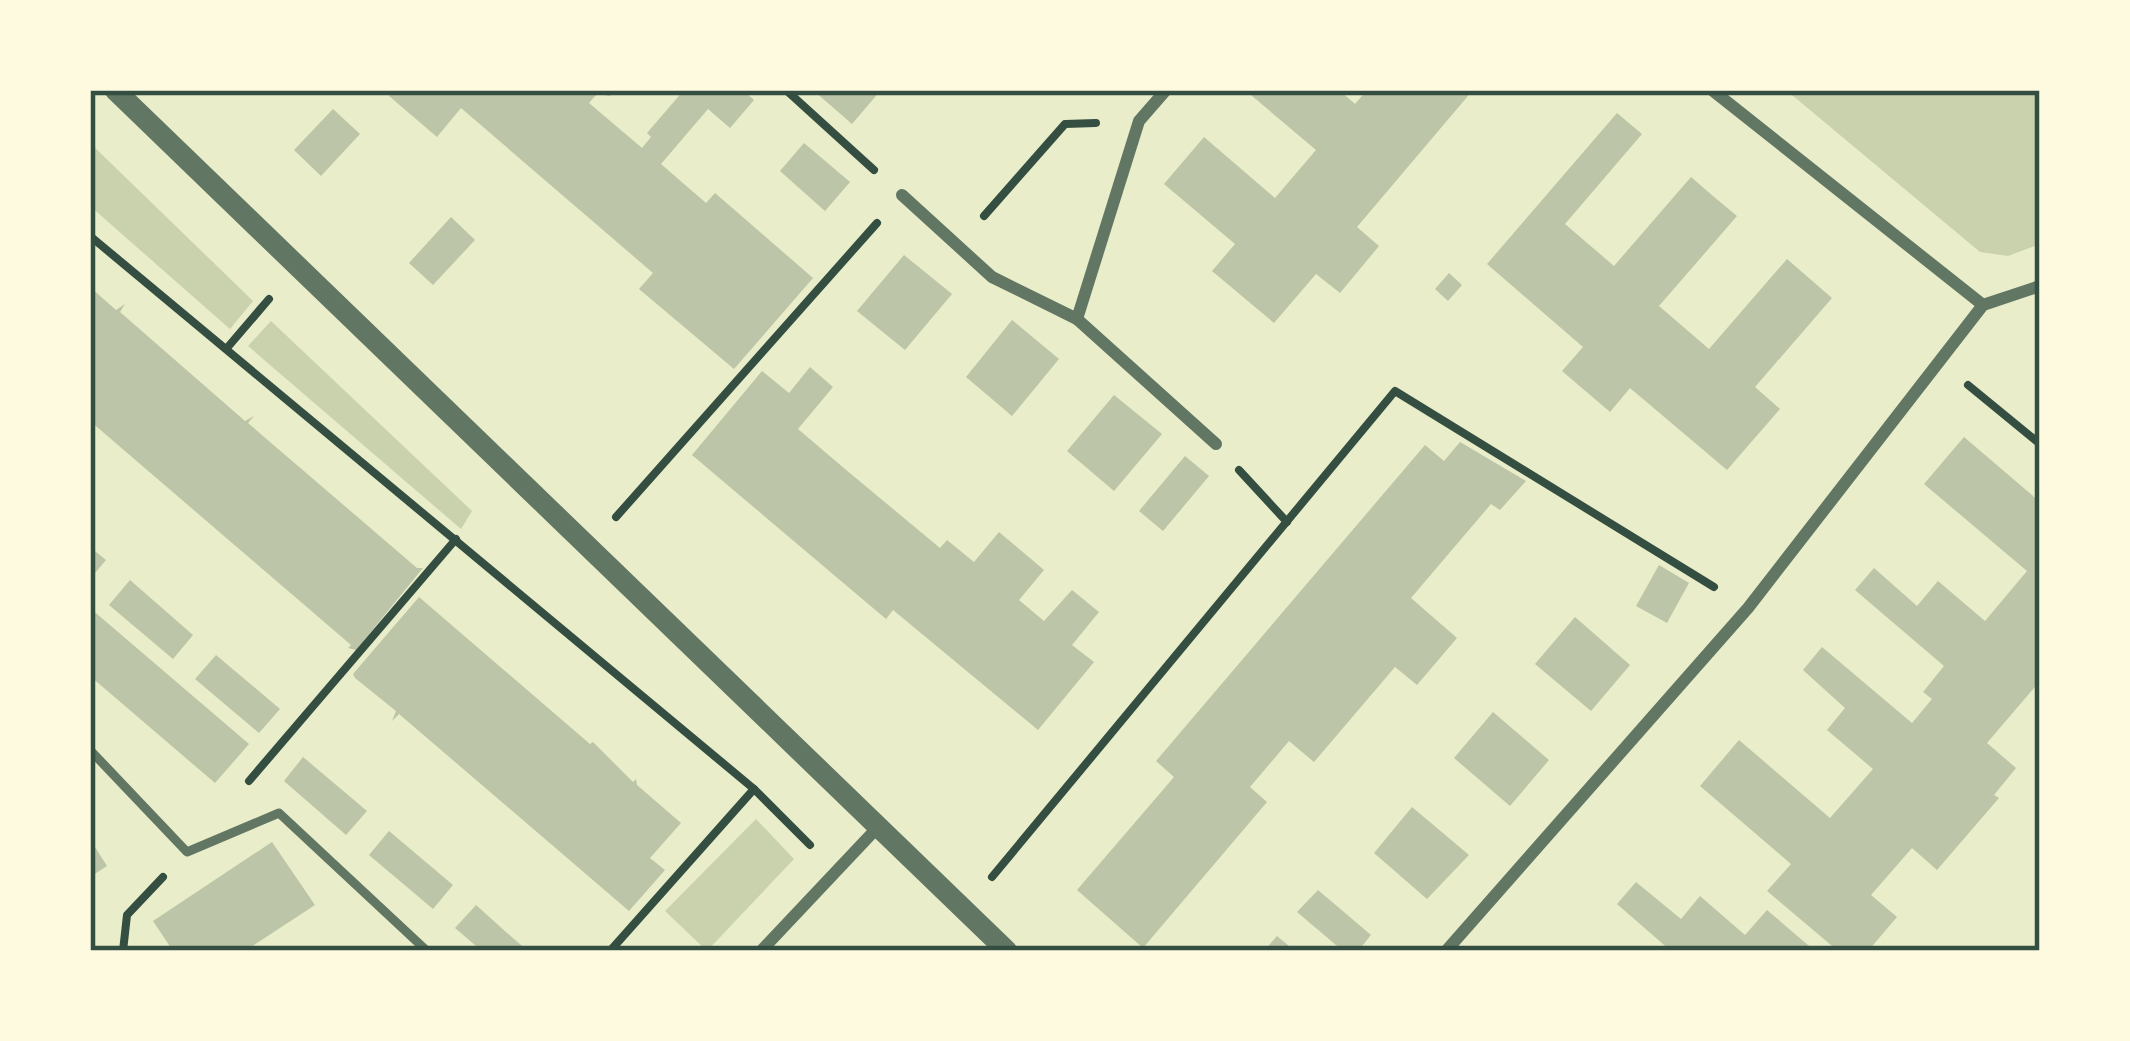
<svg xmlns="http://www.w3.org/2000/svg" width="2130" height="1041" viewBox="0 0 2130 1041" font-family="'DM Sans',sans-serif">
	<style>
		.green { fill: #cad2ad }
		.building { fill: #bcc5a7 }
		.lines { fill: none; stroke-linecap: round; stroke-linejoin: round }
		.path { stroke: #344e41; stroke-width: 8 }
		.service { stroke: #617663; stroke-width: 9 }
		.minor { stroke: #617663; stroke-width: 12 }
		.tertiary { stroke: #617663; stroke-width: 21 }
		.neatline { fill: none; stroke: #344e41; stroke-width: 4.5 }
	</style>
	<rect width="100%" height="100%" fill="#e9edc9"/>
	<g class="green">
		<path d="M1786 90H2040V244L2008 256 1980 252Z"/>
		<path d="M90 143 253 301 230 329 90 206Z"/>
		<path d="M271 321 472 511 461 529 248 346Z"/>
		<path d="M756 819 794 859 707 951 665 911Z"/>
	</g>
	<g class="building">
		<path d="M394 90H615L610 96 597 94 589 103 642 148 651 137 647 133 684 90H743L754 100 730 128 708 109 661 164 706 203 715 193 813 278 734 369 639 289 653 273 461 108 437 137 389 96Z"/>
		<path d="M813 90H881L852 124Z"/>
		<path d="M1245 90H1339L1355 104 1367 90H1473L1357 227 1379 246 1340 293 1316 274 1274 323 1212 271 1235 244 1164 184 1204 137 1275 198 1316 150Z"/>
		<path d="M333 109 360 134 321 176 294 150Z"/>
		<path d="M1617 113 1642 134 1565 224 1614 266 1691 177 1713 196 1737 216 1659 306 1709 349 1787 259 1832 298 1755 387 1780 409 1727 470 1630 388 1610 412 1562 371 1583 347 1487 264Z"/>
		<path d="M804 143 850 182 825 211 780 171Z"/>
		<path d="M451 217 475 240 433 285 409 263Z"/>
		<path d="M904 255 952 294 905 350 857 311Z"/>
		<path d="M1449 273 1462 285 1448 301 1435 289Z"/>
		<path d="M90 287 116 310 125 304 120 312 245 421 254 416 248 423 417 568H423L356 650 348 648 351 645 90 421Z"/>
		<path d="M1012 320 1059 359 1012 416 966 377Z"/>
		<path d="M810 367 833 387 798 429 845 469 940 548 947 540 974 562 999 532 1044 570 1019 600 1044 621 1072 590 1099 612 1072 645 1094 662 1038 730 893 610 886 619 692 455 762 371 789 393Z"/>
		<path d="M1114 395 1162 434 1114 491 1067 451Z"/>
		<path d="M1964 437 2040 502V681L1987 743 2016 768 1994 795 1999 798 1937 870 1912 848 1871 895 1897 917 1868 951H1838L1767 891 1791 864 1700 786 1739 740 1830 818 1873 769 1827 730 1845 708 1803 670 1822 647 1912 723 1932 699 1923 692 1944 666 1855 590 1874 568 1917 606 1938 581 1985 621 2027 571 1924 484Z"/>
		<path d="M1460 442 1526 481 1500 510 1491 504 1411 598 1457 638 1417 685 1395 667 1314 762 1289 741 1250 787 1267 802 1143 948 1077 890 1174 777 1156 761 1425 445 1444 461Z"/>
		<path d="M1185 456 1209 476 1163 531 1139 511Z"/>
		<path d="M90 547 106 560 90 579Z"/>
		<path d="M1659 565 1689 583 1667 623 1636 606Z"/>
		<path d="M130 580 193 635 173 659 109 605Z"/>
		<path d="M419 597 590 744 593 742 633 782 636 779 637 785 681 823 650 858 665 870 629 911 399 714 392 721 396 711 355 678 353 674Z"/>
		<path d="M90 608 249 744 215 783 90 676Z"/>
		<path d="M1575 617 1630 665 1591 711 1535 664Z"/>
		<path d="M216 655 280 709 259 733 195 679Z"/>
		<path d="M1493 712 1549 760 1510 806 1454 758Z"/>
		<path d="M303 757 367 811 346 835 284 781Z"/>
		<path d="M1412 807 1469 855 1427 899 1374 853Z"/>
		<path d="M389 831 453 885 433 909 369 855Z"/>
		<path d="M90 839 107 866 90 877Z"/>
		<path d="M272 842 315 905 245 951H173L153 921Z"/>
		<path d="M1636 882 1681 919 1700 896 1745 935 1767 910 1815 951H1671L1617 904Z"/>
		<path d="M1318 890 1371 935 1358 951H1343L1297 912Z"/>
		<path d="M476 905 506 932 528 951H482L455 928Z"/>
		<path d="M1277 936 1295 951H1264Z"/>
	</g>
	<g class="lines">
		<g class="path">
			<path d="M786 90 874 170"/>
			<path d="M984 216 1065 124 1096 123"/>
			<path d="M90 236 754 789 810 845"/>
			<path d="M227 348 269 299"/>
			<path d="M1968 385 2040 444"/>
			<path d="M1239 470 1287 522"/>
			<path d="M616 517 877 223"/>
			<path d="M249 781 456 539"/>
			<path d="M992 877 1395 391 1714 587"/>
			<path d="M123 951 127 915 163 877"/>
			<path d="M610 951 754 789"/>
		</g>
		<path class="service" d="M90 750 187 852 279 813 427 951"/>
		<g class="minor">
			<path d="M1166 90 1139 121 1077 319 1216 444"/>
			<path d="M1712 90 1983 305"/>
			<path d="M902 195 992 277 1077 319"/>
			<path d="M761 951 877 828"/>
			<path d="M1446 951 1748 608 1983 305 2040 286"/>
		</g>
		<path class="tertiary" d="M115 90 1007 951"/>
	</g>
	<rect width="2130" height="1041" fill="none" stroke="#fefae0" stroke-width="186"/>
	<rect x="93" y="93" width="1944" height="855" class="neatline"/>
</svg>
